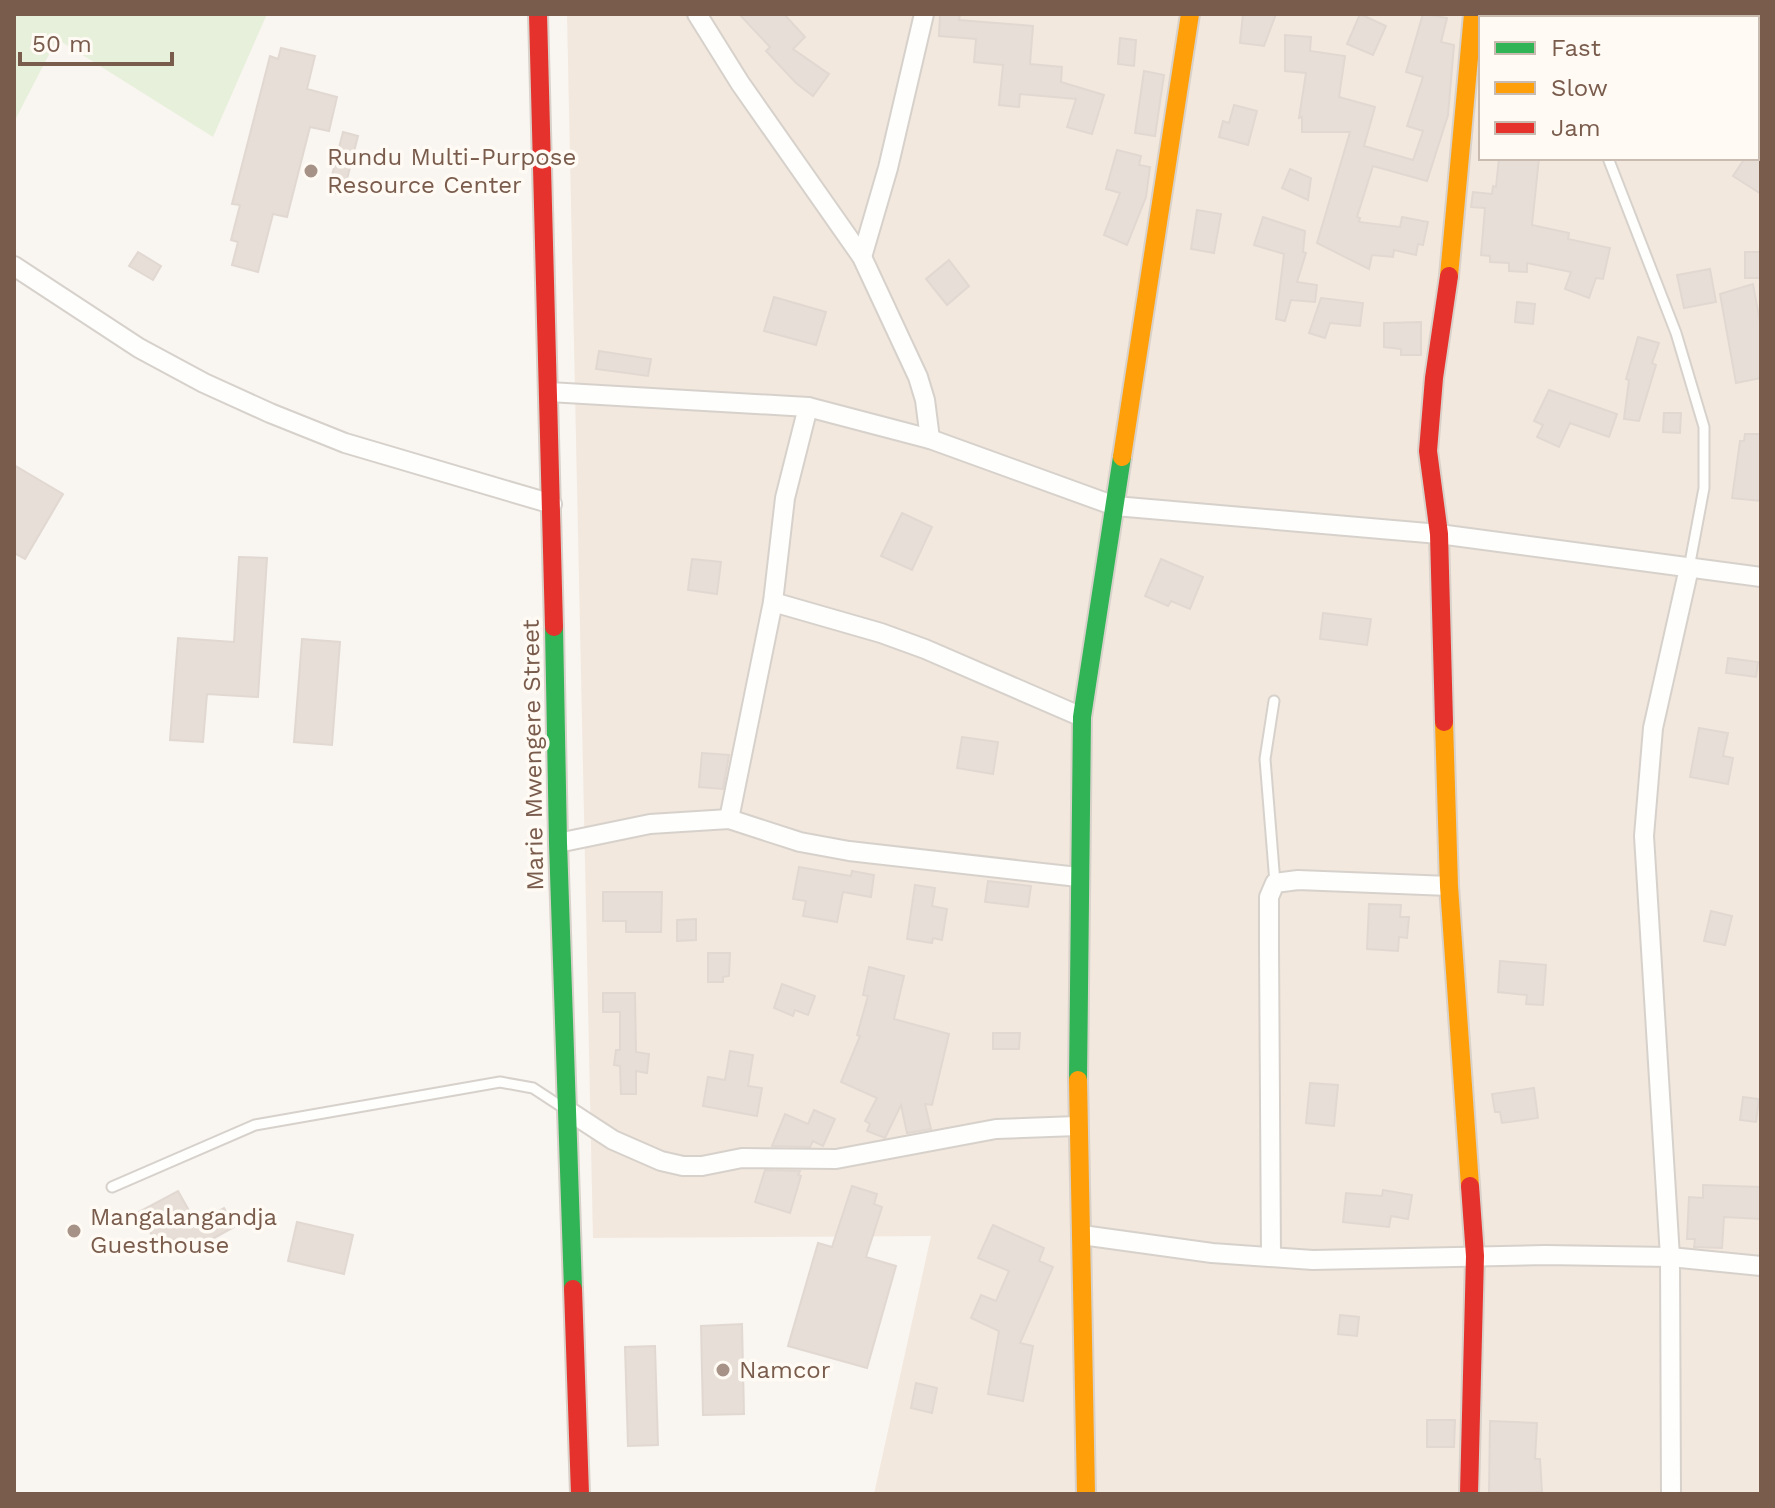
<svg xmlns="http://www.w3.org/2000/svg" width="1775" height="1508" viewBox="0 0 1775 1508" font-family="'Work Sans',sans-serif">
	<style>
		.residential { fill: #f2e8de; fill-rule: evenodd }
		.green { fill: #e7f0db }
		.building { fill: #e6ded7; stroke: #e2d8d2; stroke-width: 2 }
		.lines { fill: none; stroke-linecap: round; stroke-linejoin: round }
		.lane-casing { stroke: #d7d1cb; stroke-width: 13 }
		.street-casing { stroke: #d7d1cb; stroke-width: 22 }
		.fast-casing { stroke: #d9d2cb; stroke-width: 22 }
		.slow-casing { stroke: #d9d2cb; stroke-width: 22 }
		.jam-casing { stroke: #d9d2cb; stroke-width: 22 }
		.lane { stroke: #fefefd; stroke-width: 9 }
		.street { stroke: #fefefd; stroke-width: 18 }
		.fast { stroke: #30b455; stroke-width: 18 }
		.slow { stroke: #ff9f0a; stroke-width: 18 }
		.jam { stroke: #e5322d; stroke-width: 18 }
		.poi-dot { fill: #a69286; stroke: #fffaf3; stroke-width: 3 }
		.labels { text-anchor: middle; stroke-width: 7; stroke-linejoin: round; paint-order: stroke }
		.poi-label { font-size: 24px; fill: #7a5c4d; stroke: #fffaf3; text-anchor: start }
		.street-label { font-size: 24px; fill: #7a5c4d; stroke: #fffaf3 }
	</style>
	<rect width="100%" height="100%" fill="#f9f5f0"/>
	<path class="residential" d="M567 14H1761V1494H874L931 1236 593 1238ZM1481 18H1757V158H1481Z"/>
	<path class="green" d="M14 14H267L213 137 57 39 14 122Z"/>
	<g class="building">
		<path d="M739 14H784L805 37 793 49 829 74 813 96 796 83 766 51 770 47Z"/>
		<path d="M940 14H960L959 20 1033 26 1030 64 1062 67 1061 82 1104 95 1092 134 1067 127 1076 99 1020 94 1019 107 999 105 1003 65 974 62 976 39 939 36Z"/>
		<path d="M1243 14H1276L1264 46 1240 43Z"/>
		<path d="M1360 14 1386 26 1373 55 1347 44Z"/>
		<path d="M1423 14 1447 18 1441 42 1454 45 1448 115 1427 181 1373 166 1357 217 1360 218 1359 222 1400 227 1402 217 1428 222 1423 245 1418 244 1416 255 1394 250 1393 257 1372 255 1369 269 1317 243 1350 132H1302V117L1299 118 1306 73 1285 71V35L1311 37 1310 51 1345 56 1339 97 1375 107 1364 146 1413 160 1423 131 1407 126 1423 77 1406 72Z"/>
		<path d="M1120 38 1136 40 1134 66 1118 64Z"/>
		<path d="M281 48 315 56 307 89 337 97 329 131 310 127 287 217 273 214 258 272 232 265 238 242 231 240 240 205 232 204 270 56 278 59Z"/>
		<path d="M1144 71 1164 75 1155 136 1135 133Z"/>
		<path d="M1234 105 1257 111 1248 145 1219 137 1223 121 1229 123Z"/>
		<path d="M343 132 358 136 343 195 328 191Z"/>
		<path d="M1117 150 1141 156 1139 165 1150 167 1146 197 1127 245 1104 235 1120 193 1106 189Z"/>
		<path d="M1499 158H1539L1532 225 1569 233 1568 239 1610 248 1603 279 1596 278 1589 298 1565 289 1571 272 1527 263V272L1509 271V263L1490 262V256L1481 255 1485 208 1471 207 1473 192 1492 194 1493 186 1496 187Z"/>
		<path d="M1745 158H1761V194L1733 176Z"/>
		<path d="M1290 169 1311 178 1308 200 1282 188Z"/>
		<path d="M1197 210 1221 214 1214 253 1191 249Z"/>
		<path d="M1263 217 1305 231 1303 252 1306 253 1297 282 1317 285 1315 302 1291 300 1285 321 1276 319 1284 254 1254 245Z"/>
		<path d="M138 252 161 266 153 280 129 266Z"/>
		<rect x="1745" y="252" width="16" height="26"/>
		<path d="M949 260 969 286 947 305 926 279Z"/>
		<path d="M1710 269 1716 302 1684 308 1677 275Z"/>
		<path d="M1753 284 1761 328V378L1736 383 1720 294Z"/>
		<path d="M774 297 826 312 816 345 764 331Z"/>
		<path d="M1321 298 1363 303 1360 326 1330 323 1325 338 1309 333Z"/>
		<path d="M1517 302 1535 304 1533 324 1515 322Z"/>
		<path d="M1421 322V355H1401V349L1384 347V323Z"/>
		<path d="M1638 337 1659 343 1652 363 1656 365 1639 421 1624 419 1629 380 1626 379Z"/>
		<path d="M599 351 651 359 648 376 596 369Z"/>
		<path d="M1549 390 1617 414 1609 437 1570 423 1559 447 1537 437 1543 425 1534 421Z"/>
		<path d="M1664 413H1681L1680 433 1663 432Z"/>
		<path d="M1745 434H1761V501L1732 498 1740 441H1744Z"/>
		<path d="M14 465 63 494 25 559 14 553Z"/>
		<path d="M902 513 932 527 912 570 881 556Z"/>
		<path d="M239 557 267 558 258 697 207 694 203 742 170 740 178 638 234 642Z"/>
		<path d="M692 559 721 562 717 594 688 590Z"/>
		<path d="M1161 559 1203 577 1190 609 1171 601 1168 606 1145 596Z"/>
		<path d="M1323 613 1371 619 1367 645 1320 639Z"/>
		<path d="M302 639 340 642 332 745 294 742Z"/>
		<path d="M1728 658 1758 662 1756 677 1726 673Z"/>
		<path d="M1699 728 1728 733 1723 756 1733 758 1728 784 1690 777Z"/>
		<path d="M962 737 998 742 993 774 957 768Z"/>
		<path d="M702 753 729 755 723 789 699 787Z"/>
		<path d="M799 867 851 876 852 871 874 875 871 897 843 892 837 922 803 916 806 901 793 899Z"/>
		<path d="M988 881 1031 886 1028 907 985 902Z"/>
		<path d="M915 885 935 888 932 906 947 909 942 940 933 938 932 943 907 939Z"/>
		<path d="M603 892H662L661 932H626V921H603Z"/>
		<path d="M1369 904 1401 905 1400 917H1409L1407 938 1399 937 1398 951 1367 949Z"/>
		<path d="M1711 911 1732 916 1725 945 1704 941Z"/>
		<path d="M696 919V940L677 941V920Z"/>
		<path d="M708 953H730L729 976 723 977V982H708Z"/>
		<path d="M1500 961 1546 965 1543 1005 1526 1004 1527 995 1498 992Z"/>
		<path d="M869 967 904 976 894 1019 949 1034 932 1105 925 1104 931 1129 907 1133 901 1105 885 1138 867 1131 870 1124 865 1121 877 1098 841 1082 860 1036 857 1035 868 996 863 995Z"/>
		<path d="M782 984 815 996 808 1015 795 1010 793 1016 774 1008Z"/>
		<path d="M603 993H635L636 1052 649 1054 647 1073 636 1071V1094H621L620 1066 614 1065 616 1050H620V1012H603Z"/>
		<path d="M993 1033H1020L1019 1049H993Z"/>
		<path d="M730 1051 753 1055 748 1086 762 1088 757 1116 703 1106 708 1077 725 1080Z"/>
		<path d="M1310 1083 1338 1085 1334 1126 1306 1123Z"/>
		<path d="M1534 1088 1538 1118 1502 1123 1500 1112H1495L1492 1094Z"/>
		<path d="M1743 1097 1759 1099 1756 1122 1740 1120Z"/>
		<path d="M814 1110 835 1119 823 1146 813 1141 810 1147 772 1146 785 1114 808 1124Z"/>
		<path d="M765 1170 800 1171 798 1175 801 1176 790 1213 755 1202Z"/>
		<path d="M1703 1185 1761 1187V1219L1724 1217 1722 1248 1694 1247 1695 1239H1687L1689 1197 1703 1198Z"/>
		<path d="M852 1186 877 1194 874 1204 882 1207 866 1257 896 1266 867 1368 788 1346 818 1243 832 1247Z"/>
		<path d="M1383 1190 1412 1195 1408 1219 1391 1216 1389 1227 1343 1222 1346 1193 1382 1196Z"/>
		<path d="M178 1191 196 1223 224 1208 234 1227 203 1244 201 1239 182 1250 175 1239 159 1248 139 1212Z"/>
		<path d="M297 1222 353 1235 344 1274 288 1261Z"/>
		<path d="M993 1225 1044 1248 1039 1261 1053 1267 1020 1343 1033 1346 1023 1401 988 1394 999 1331 971 1318 981 1295 996 1301 1009 1271 978 1258Z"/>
		<path d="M1340 1315 1359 1317 1357 1336 1338 1334Z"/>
		<path d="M742 1324 744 1414 703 1415 701 1326Z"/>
		<path d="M655 1346 658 1445 628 1446 625 1347Z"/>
		<path d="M916 1383 937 1388 932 1413 911 1408Z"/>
		<path d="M1427 1420H1455L1454 1447H1427Z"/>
		<path d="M1490 1421 1537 1423 1535 1459H1540L1542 1492 1489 1494Z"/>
	</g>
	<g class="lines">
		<g class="lane-casing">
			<g id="lane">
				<path d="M1539 14 1542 18"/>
				<path d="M1647 14 1664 18"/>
				<path d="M1757 43 1761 44"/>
				<path d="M1608 158 1676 333 1704 427V488L1689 568"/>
				<path d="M1274 701 1265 759 1275 883"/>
				<path d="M112 1187 255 1125 500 1082 533 1088 562 1107"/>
			</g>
		</g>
		<g class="street-casing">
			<g id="street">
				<path d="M697 14 740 83 862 257 918 377 925 400 930 439"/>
				<path d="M862 257 888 168 924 14"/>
				<path d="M14 266 139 348 204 383 270 413 345 443 552 504"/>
				<path d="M549 392 808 407 930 439 1115 506 1439 534 1761 577"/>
				<path d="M773 602 881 633 925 649 1082 717"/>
				<path d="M729 819 773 602 785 498 808 407"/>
				<path d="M558 843 650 824 729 819 800 842 849 851 1078 877"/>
				<path d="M567 1110 613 1140 661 1161 683 1166H702L742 1158 836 1159 996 1129 1077 1126"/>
				<path d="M1082 1235 1212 1253 1313 1260 1545 1255 1670 1257 1761 1266"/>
				<path d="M1271 1256 1269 947V897L1275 883 1298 880 1449 886"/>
				<path d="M1671 1494 1670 1257 1644 836 1653 728 1689 568"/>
			</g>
		</g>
		<g class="fast-casing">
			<g id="fast">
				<path d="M554 627 558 843 573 1289"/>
				<path d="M1078 1080 1082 717 1122 457"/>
			</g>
		</g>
		<g class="slow-casing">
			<g id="slow">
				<path d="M1449 276 1473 14"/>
				<path d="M1122 457 1190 14"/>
				<path d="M1444 722 1449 886 1470 1186"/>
				<path d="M1078 1080 1086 1494"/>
			</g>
		</g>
		<g class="jam-casing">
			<g id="jam">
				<path d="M538 14 554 627"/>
				<path d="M1444 722 1439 534 1428 451 1434 378 1449 276"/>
				<path d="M573 1289 580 1494"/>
				<path d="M1469 1494 1475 1256 1470 1186"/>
			</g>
		</g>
		<use href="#lane" class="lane"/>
		<use href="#street" class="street"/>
		<use href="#fast" class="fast"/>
		<use href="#slow" class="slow"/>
		<use href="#jam" class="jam"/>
	</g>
	<g class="poi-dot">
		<circle cx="311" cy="171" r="8"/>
		<circle cx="74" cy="1231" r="8"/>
		<circle cx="723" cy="1370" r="8"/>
	</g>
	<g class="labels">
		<g class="poi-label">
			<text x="327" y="165">Rundu Multi-Purpose<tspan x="327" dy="28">Resource Center</tspan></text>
			<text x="90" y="1225">Mangalangandja<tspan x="90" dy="28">Guesthouse</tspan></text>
			<text x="739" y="1378">Namcor</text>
		</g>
		<g class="street-label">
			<text transform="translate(533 755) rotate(-91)" y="8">Marie Mwengere Street</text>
		</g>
	</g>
	<rect width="1775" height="1508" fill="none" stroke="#7a5c4d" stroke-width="32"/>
	<rect x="1479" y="16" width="280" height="144" fill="#fffaf3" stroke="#cabbb1" stroke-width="2"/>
	<rect x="1495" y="42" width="40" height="12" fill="#30b455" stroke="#cabbb1" stroke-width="2"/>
	<text x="1551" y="56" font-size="24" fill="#7a5c4d">Fast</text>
	<rect x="1495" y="82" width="40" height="12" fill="#ff9f0a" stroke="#cabbb1" stroke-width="2"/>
	<text x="1551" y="96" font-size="24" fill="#7a5c4d">Slow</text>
	<rect x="1495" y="122" width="40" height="12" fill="#e5322d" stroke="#cabbb1" stroke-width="2"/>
	<text x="1551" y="136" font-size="24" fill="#7a5c4d">Jam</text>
	<path d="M20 52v12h152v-12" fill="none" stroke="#7a5c4d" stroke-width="4"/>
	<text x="32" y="52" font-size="24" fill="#7a5c4d" stroke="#fffaf3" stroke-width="6" paint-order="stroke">50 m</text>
</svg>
